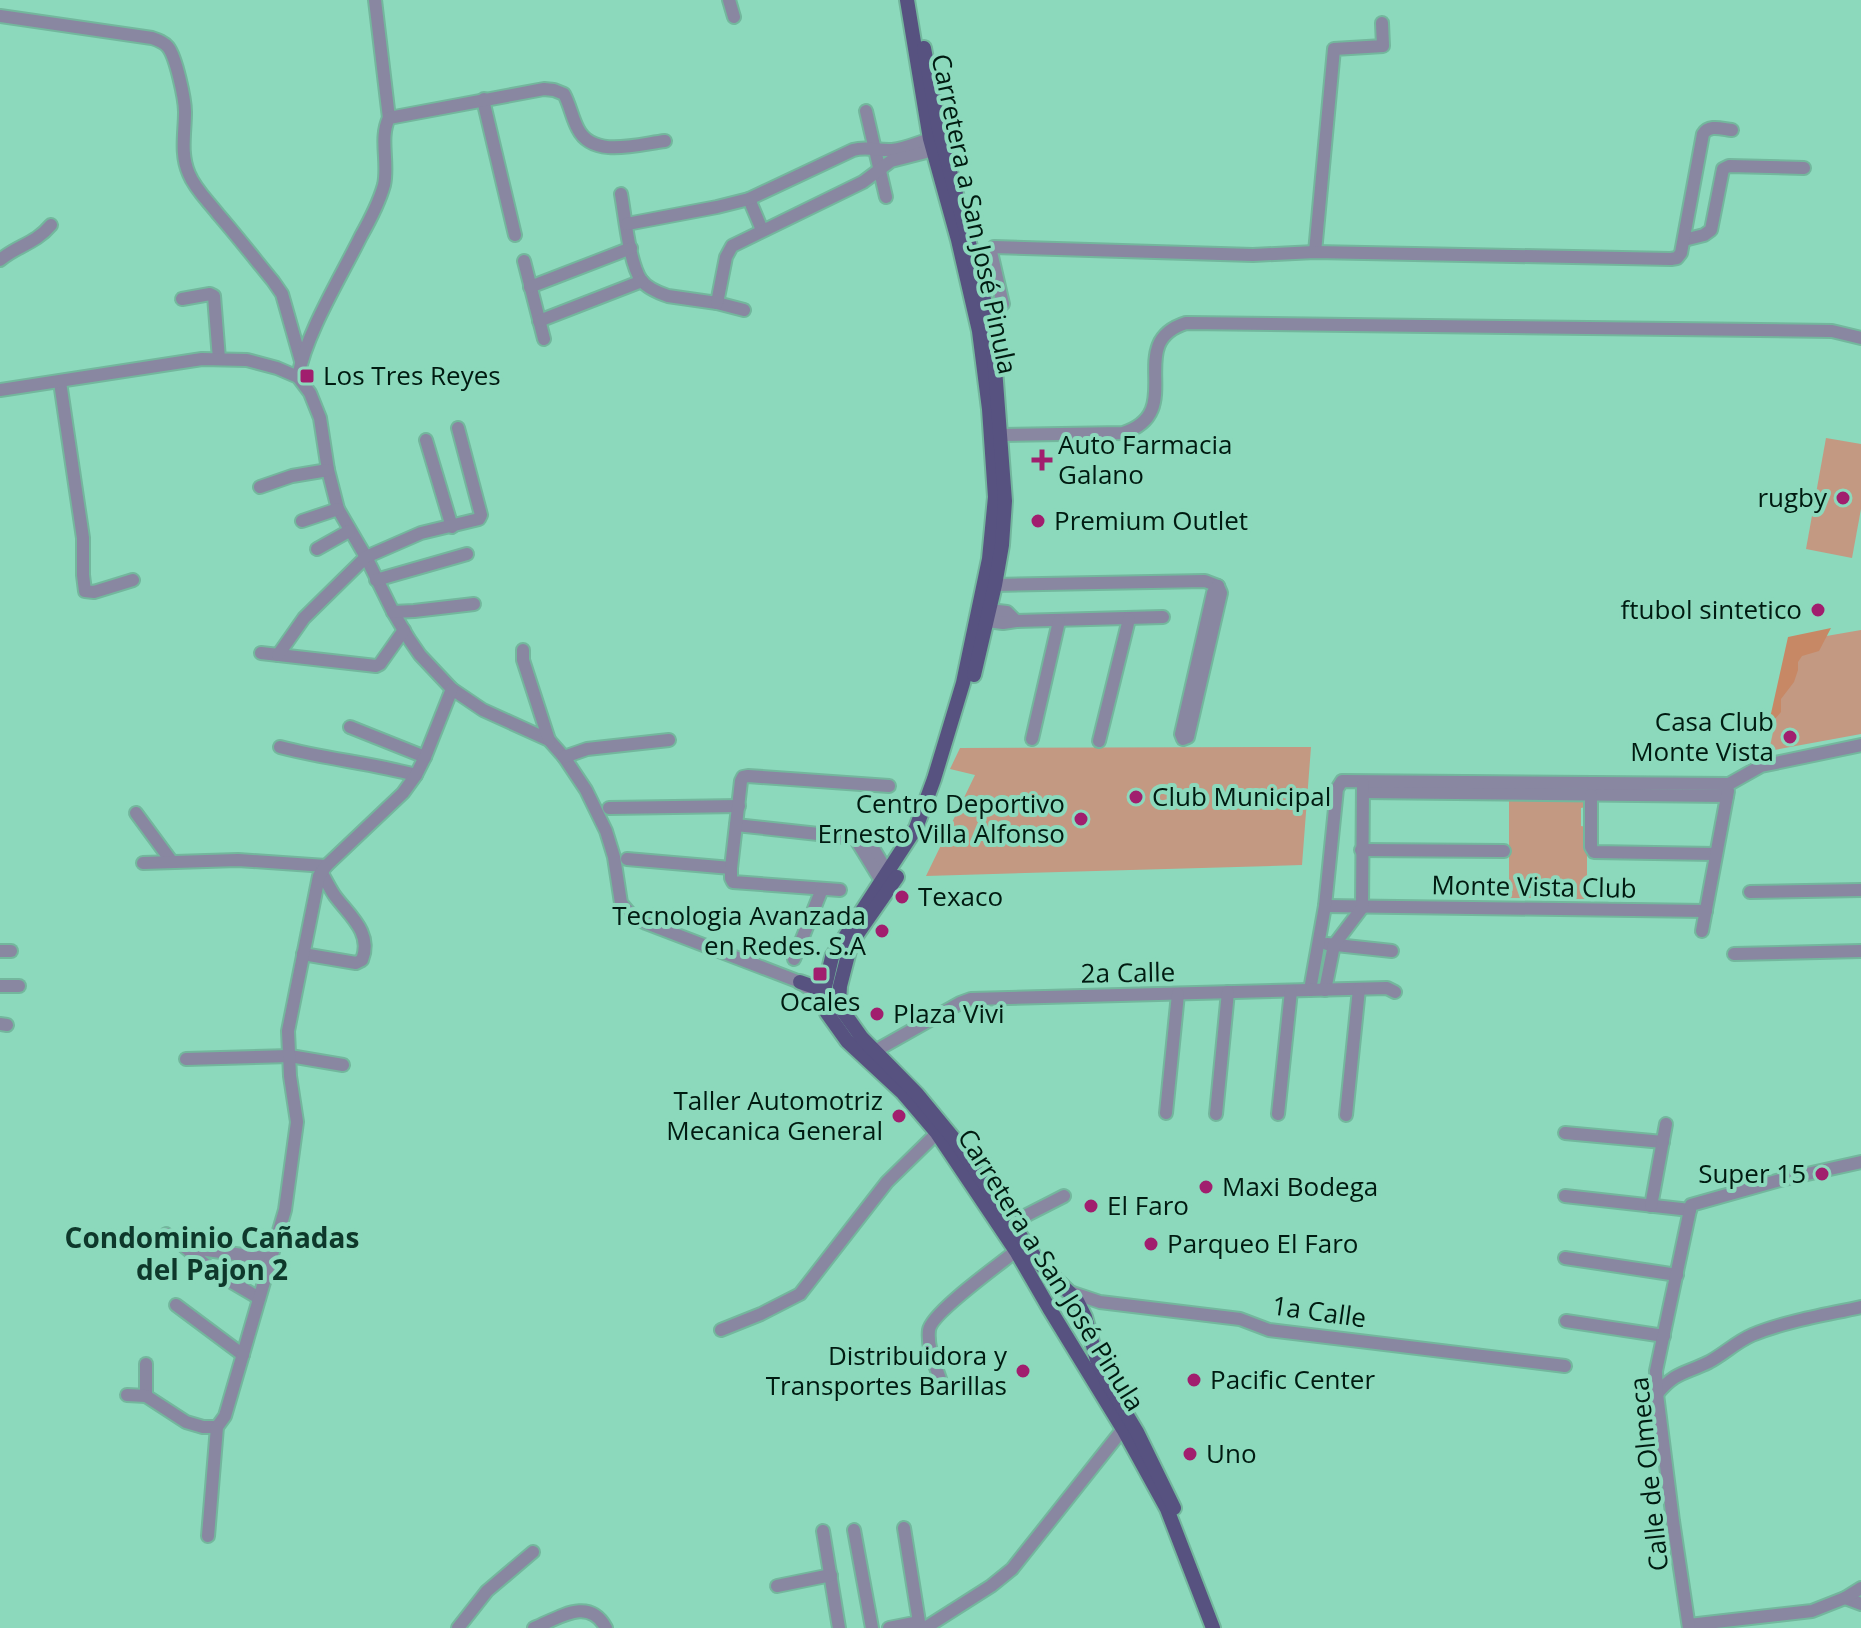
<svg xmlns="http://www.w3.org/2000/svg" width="1861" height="1628" viewBox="0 0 1861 1628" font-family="'Open Sans',sans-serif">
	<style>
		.green { fill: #c39982 }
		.forest { fill: #c78865 }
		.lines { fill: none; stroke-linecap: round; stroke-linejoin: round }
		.minor-casing { stroke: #73b79d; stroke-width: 16 }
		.major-casing { stroke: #73b79d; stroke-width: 18 }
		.minor { stroke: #8987a1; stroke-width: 12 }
		.major { stroke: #575280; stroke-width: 14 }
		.poi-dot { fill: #a11e6e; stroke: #8cd9bc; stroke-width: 3 }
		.labels { text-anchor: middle; stroke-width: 8; stroke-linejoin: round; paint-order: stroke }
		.street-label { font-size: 26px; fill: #001b11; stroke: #8cd9bc }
		.poi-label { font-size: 26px; fill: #001b11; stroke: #8cd9bc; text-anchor: start }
		.neighbourhood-label { font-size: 28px; font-weight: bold; fill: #0e382b; stroke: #8cd9bc }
	</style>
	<rect width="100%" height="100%" fill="#8cd9bc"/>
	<g class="green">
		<path d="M1826 438 1861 444V509L1852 558 1806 549Z"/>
		<path d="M1861 630V734L1769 751 1792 642Z"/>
		<path d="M1311 747 1302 865 926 876 975 775 950 769 960 748Z"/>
		<path d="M1509 793 1587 794 1586 807 1581 808V826L1587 827V899H1571L1570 891 1549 890 1548 898H1509Z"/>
	</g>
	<path class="forest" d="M1831 628 1819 651 1802 656 1798 662V670L1794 682 1781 699V712L1768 727 1788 637Z"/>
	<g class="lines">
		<g class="minor-casing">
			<g id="minor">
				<path d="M375 0 389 118"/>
				<path d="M729 0 734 17"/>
				<path d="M0 16 152 38C158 40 164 42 168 47 176 57 185 99 185 112 185 133 180 154 189 174 195 189 208 201 218 214 237 236 255 259 273 281L282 294 301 361"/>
				<path d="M484 99V104L515 235"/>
				<path d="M866 111 886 197"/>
				<path d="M621 194C625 216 629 262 641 280 647 288 659 293 668 296L717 303 744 310"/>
				<path d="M749 199 762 230"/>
				<path d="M627 224 717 207 749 199 853 150C867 146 878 151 892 150 904 149 918 143 930 139"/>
				<path d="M1684 240 1704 235 1711 230 1723 169 1729 166 1804 168"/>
				<path d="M1315 252 1334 49 1383 46 1382 23"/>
				<path d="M0 260C18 245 35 244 51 225"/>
				<path d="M524 261 544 339"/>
				<path d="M530 287 631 248"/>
				<path d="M182 299 210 294 214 296 219 359"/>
				<path d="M717 303 726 257 732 246 863 182 891 161 934 150"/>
				<path d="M986 307 1003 304 991 252 994 247 1253 255 1315 252 1671 259 1677 258 1681 253 1703 134C1709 124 1722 129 1732 130"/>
				<path d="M539 321 642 281"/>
				<path d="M298 377C306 333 341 277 361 236 370 220 379 203 384 185 389 163 379 138 389 118L544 89 554 90 564 94C570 105 572 118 578 129 593 159 639 144 665 141"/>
				<path d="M60 382 83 538V575L85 591 94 592 133 580"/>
				<path d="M0 390 202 359 247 360 277 368 298 377 310 393 320 418 328 470 338 509 366 557 393 612 409 639 420 655 452 689 483 710 549 740 564 757 586 790 606 831 614 857 621 903 632 916 646 923 800 982 807 987"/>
				<path d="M1000 435 1123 433C1189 412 1122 343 1186 323L1832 331 1861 338"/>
				<path d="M426 440 452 527"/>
				<path d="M260 487 292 476 328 470"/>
				<path d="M302 521 338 509"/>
				<path d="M317 549 349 531"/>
				<path d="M376 580 467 554"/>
				<path d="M995 585 1205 581 1218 586"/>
				<path d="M1218 586 1221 593 1188 737 1183 739 1181 734 1213 593Z"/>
				<path d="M989 610 1007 612 1016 621"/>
				<path d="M393 612 414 611 474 604"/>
				<path d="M987 621 1003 623 1016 621 1163 617"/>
				<path d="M523 650V660L549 740"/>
				<path d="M261 653 376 666 380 664 404 630"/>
				<path d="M278 655 304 618 366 557 421 533 479 519 481 515 458 428"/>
				<path d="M350 727 425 757"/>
				<path d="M1032 739 1059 621"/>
				<path d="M1099 741 1129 619"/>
				<path d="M280 747C325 759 371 763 416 775"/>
				<path d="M564 757 587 749 669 740"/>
				<path d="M1363 792 1727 796"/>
				<path d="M1591 795V847L1594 852 1715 854"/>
				<path d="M609 808 739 806"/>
				<path d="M136 813 172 862"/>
				<path d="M736 825 855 838 870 843 888 873"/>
				<path d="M855 838 882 882"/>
				<path d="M1361 850 1504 851"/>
				<path d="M627 859 731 868"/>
				<path d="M143 863 238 860 326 866"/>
				<path d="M840 890 733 882 731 878V868L741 781 743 777 748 776 889 786"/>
				<path d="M1750 892 1861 890"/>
				<path d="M1325 906 1706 911"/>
				<path d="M1702 931 1728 791"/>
				<path d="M1327 944 1392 951"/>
				<path d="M0 951H11"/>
				<path d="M303 954 356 963 362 960C373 933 349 915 335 896 330 889 326 880 321 872"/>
				<path d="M1734 954 1861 951"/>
				<path d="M794 959 822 889"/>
				<path d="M0 986H19"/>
				<path d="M1310 990 1325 906 1337 789 1342 781 1729 784 1761 766 1861 745"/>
				<path d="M1325 990 1334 945 1362 908 1363 784"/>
				<path d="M0 1024 7 1025"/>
				<path d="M875 1051 960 1003 971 999 1387 988 1395 992"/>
				<path d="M186 1059 290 1056 343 1065"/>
				<path d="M1166 1113 1178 994"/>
				<path d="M1216 1114 1228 992"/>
				<path d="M1278 1114 1291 991"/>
				<path d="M1346 1115 1359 989"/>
				<path d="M1565 1133 1663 1142"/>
				<path d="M1565 1196 1690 1210"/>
				<path d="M1651 1206 1666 1124"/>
				<path d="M1011 1223 1064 1196"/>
				<path d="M166 1234 185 1247 271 1259"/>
				<path d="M186 1248 213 1271 259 1298"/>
				<path d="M1565 1258 1677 1275"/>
				<path d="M1070 1292 1100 1302 1240 1319 1269 1330 1565 1366"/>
				<path d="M176 1305 243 1355"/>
				<path d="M1566 1321 1664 1336"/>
				<path d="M721 1330 761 1314 800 1294 887 1182 937 1133"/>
				<path d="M146 1364V1396"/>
				<path d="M940 1379C935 1364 927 1347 929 1330 931 1313 1000 1264 1016 1251"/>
				<path d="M1657 1394C1676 1371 1685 1374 1709 1362 1724 1354 1736 1342 1752 1335 1786 1321 1825 1315 1861 1307"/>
				<path d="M127 1395 146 1396 186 1422 203 1427H217"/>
				<path d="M854 1530 872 1628"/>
				<path d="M823 1531 839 1628"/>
				<path d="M208 1536 217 1427 225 1416 285 1210 297 1122 290 1076 288 1031 319 876 326 866 403 793 416 775 425 757 452 689"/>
				<path d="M777 1586 831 1575"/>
				<path d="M1845 1598 1861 1604"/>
				<path d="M1689 1625 1812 1611 1845 1598 1861 1588"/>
				<path d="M458 1628 487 1591 533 1552"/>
				<path d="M534 1628C559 1618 589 1596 606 1628"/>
				<path d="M889 1628 919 1622 904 1528"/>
				<path d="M925 1628 991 1586 1012 1569 1123 1429"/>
				<path d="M1689 1628 1673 1521 1657 1394 1656 1371 1691 1205 1780 1180 1861 1162"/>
			</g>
		</g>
		<g class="major-casing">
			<g id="major">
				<path d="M907 0 930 139 958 240 979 331 989 409 995 497 989 559 963 683 934 779 916 828 832 957 824 991 827 1013 847 1041 902 1092 937 1133 1016 1251 1049 1308 1123 1429 1167 1509 1213 1628"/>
				<path d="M924 48 939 130 986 307 994 355 1005 501 1002 545 995 585 974 675"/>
				<path d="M897 877 851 943 840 986 839 1002 842 1010 862 1038 917 1094 954 1139 1039 1263 1076 1299 1085 1317 1097 1360 1107 1382 1137 1432 1174 1508"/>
				<path d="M800 982 817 988 828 996"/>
			</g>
		</g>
		<use href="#minor" class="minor"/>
		<use href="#major" class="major"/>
	</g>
	<g class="poi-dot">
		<rect x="299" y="368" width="16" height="16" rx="4"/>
		<path d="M1038 448h8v8h8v8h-8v8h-8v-8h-8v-8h8z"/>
		<circle cx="1843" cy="498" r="8"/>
		<circle cx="1038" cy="521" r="8"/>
		<circle cx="1818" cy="610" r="8"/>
		<circle cx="1790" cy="737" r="8"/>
		<circle cx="1136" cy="797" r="8"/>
		<circle cx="1081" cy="819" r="8"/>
		<circle cx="902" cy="897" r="8"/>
		<circle cx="882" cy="931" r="8"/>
		<rect x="812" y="966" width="16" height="16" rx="4"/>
		<circle cx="877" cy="1014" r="8"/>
		<circle cx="899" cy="1116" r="8"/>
		<circle cx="1822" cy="1174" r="8"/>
		<circle cx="1206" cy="1187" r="8"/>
		<circle cx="1091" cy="1206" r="8"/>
		<circle cx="1151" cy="1244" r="8"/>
		<circle cx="1023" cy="1371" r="8"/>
		<circle cx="1194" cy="1380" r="8"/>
		<circle cx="1190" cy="1454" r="8"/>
	</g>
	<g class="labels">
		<g class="street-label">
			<text transform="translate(974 214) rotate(78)" y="9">Carretera a San José Pinula</text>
			<text transform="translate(1534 887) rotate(1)" y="9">Monte Vista Club</text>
			<text transform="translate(1128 973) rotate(-1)" y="9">2a Calle</text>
			<text transform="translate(1051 1270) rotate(58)" y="9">Carretera a San José Pinula</text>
			<text transform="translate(1319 1312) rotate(8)" y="9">1a Calle</text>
			<text transform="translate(1649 1474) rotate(-96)" y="9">Calle de Olmeca</text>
		</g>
		<g class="poi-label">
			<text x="323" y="385">Los Tres Reyes</text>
			<text x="1058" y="454">Auto Farmacia<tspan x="1058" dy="30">Galano</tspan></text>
			<text x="1827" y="507" text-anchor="end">rugby</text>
			<text x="1054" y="530">Premium Outlet</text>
			<text x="1802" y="619" text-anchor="end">ftubol sintetico</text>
			<text x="1774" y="731" text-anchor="end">Casa Club<tspan x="1774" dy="30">Monte Vista</tspan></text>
			<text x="1152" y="806">Club Municipal</text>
			<text x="1065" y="813" text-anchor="end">Centro Deportivo<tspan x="1065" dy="30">Ernesto Villa Alfonso</tspan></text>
			<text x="918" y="906">Texaco</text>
			<text x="866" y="925" text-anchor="end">Tecnologia Avanzada<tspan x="866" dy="30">en Redes. S.A</tspan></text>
			<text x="820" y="1011" text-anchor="middle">Ocales</text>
			<text x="893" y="1023">Plaza Vivi</text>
			<text x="883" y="1110" text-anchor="end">Taller Automotriz<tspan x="883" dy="30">Mecanica General</tspan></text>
			<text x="1806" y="1183" text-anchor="end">Super 15</text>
			<text x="1222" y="1196">Maxi Bodega</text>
			<text x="1107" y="1215">El Faro</text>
			<text x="1167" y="1253">Parqueo El Faro</text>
			<text x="1007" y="1365" text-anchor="end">Distribuidora y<tspan x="1007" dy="30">Transportes Barillas</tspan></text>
			<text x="1210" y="1389">Pacific Center</text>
			<text x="1206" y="1463">Uno</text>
		</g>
		<g class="neighbourhood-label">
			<text x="212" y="1248">Condominio Cañadas<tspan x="212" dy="32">del Pajon 2</tspan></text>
		</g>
	</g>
</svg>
